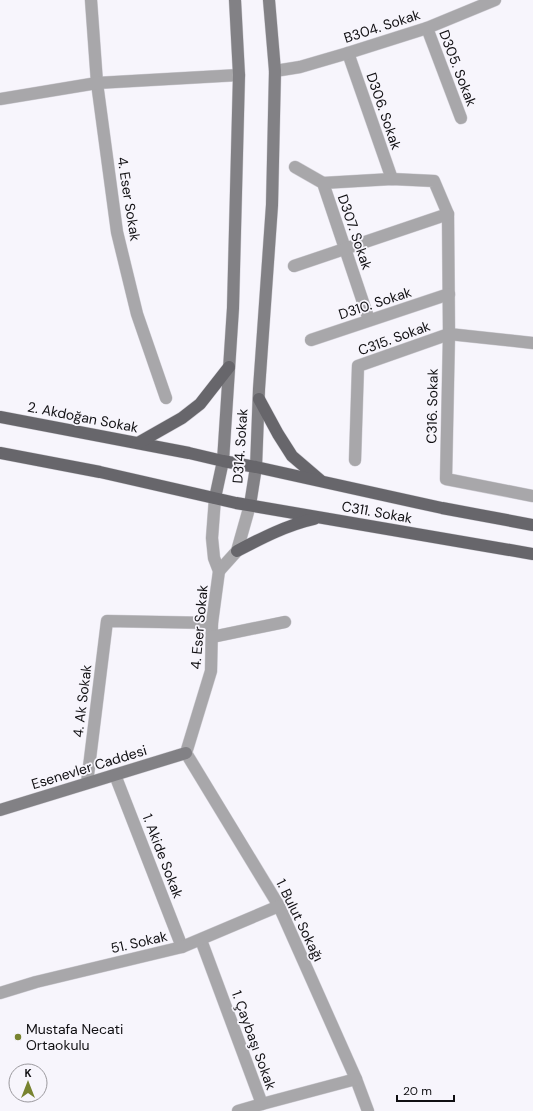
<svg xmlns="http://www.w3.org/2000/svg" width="533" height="1111" viewBox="0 0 533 1111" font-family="'DM Sans',sans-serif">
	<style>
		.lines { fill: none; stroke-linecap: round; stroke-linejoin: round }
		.minor-casing { stroke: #d2d0d7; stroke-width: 13 }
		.secondary-casing { stroke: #d2d0d7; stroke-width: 13 }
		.primary-casing { stroke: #d2d0d7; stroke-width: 13 }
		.minor { stroke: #a8a7aa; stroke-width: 12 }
		.secondary { stroke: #828185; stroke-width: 12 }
		.primary { stroke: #67666b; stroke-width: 12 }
		.poi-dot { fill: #788330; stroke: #f7f5fc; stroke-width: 1.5 }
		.labels { text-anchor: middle; stroke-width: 3.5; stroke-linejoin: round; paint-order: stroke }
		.street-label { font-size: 14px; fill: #100f12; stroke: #f7f5fc }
		.poi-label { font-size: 14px; fill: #100f12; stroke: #f7f5fc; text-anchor: start }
	</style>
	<rect width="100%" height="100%" fill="#f7f5fc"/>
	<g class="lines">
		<g class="minor-casing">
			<g id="minor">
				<path d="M91 0 97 83 117 232 137 314 166 398"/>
				<path d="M427 28 461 118"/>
				<path d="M348 53 392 179"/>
				<path d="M275 71 300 67 348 53 427 28 495 0"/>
				<path d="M0 99 97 83 239 75"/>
				<path d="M295 167 323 183 369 320"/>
				<path d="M323 183 392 179 434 181 448 214 449 334 446 479 533 496"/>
				<path d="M294 266 448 214"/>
				<path d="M311 340 449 294"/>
				<path d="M355 460 358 366 449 334 533 343"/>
				<path d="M215 498 212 538 214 558 219 571 212 623 211 671 186 753 279 906 356 1079 368 1111"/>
				<path d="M219 571 237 551 250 505"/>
				<path d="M212 637 285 622"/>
				<path d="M115 775 182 947"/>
				<path d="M87 783 107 621 212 623"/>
				<path d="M201 940 262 1104 356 1079"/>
				<path d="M0 993 36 982 182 947 279 906"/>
				<path d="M238 1111 262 1104"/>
			</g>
		</g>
		<g class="secondary-casing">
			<g id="secondary">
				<path d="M215 498 223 461 233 308 239 75 235 0"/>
				<path d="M250 505 256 467 259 389 272 205 275 71 269 0"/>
				<path d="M0 810 186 753"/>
			</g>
		</g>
		<g class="primary-casing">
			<g id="primary">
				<path d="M259 399 278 434 292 456 320 480"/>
				<path d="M0 417 189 453 223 461 256 467 442 508 533 525"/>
				<path d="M138 443 182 418 200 404 229 367"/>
				<path d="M0 453 100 472 236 503 533 554"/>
				<path d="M237 551C262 538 287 525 314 519"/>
			</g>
		</g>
		<use href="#minor" class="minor"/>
		<use href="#secondary" class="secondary"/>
		<use href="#primary" class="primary"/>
	</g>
	<circle class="poi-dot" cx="18" cy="1037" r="4"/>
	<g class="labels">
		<g class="street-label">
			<text transform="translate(382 26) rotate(-18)" y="5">B304. Sokak</text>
			<text transform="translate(458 68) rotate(69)" y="5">D305. Sokak</text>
			<text transform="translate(384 111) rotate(71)" y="5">D306. Sokak</text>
			<text transform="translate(129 199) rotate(81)" y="5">4. Eser Sokak</text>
			<text transform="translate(355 232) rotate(71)" y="5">D307. Sokak</text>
			<text transform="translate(375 303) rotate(-18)" y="5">D310. Sokak</text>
			<text transform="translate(394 338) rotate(-20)" y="5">C315. Sokak</text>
			<text transform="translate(432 406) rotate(-89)" y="5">C316. Sokak</text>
			<text transform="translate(83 417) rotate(11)" y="5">2. Akdoğan Sokak</text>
			<text transform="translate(240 446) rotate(-86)" y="5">D314. Sokak</text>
			<text transform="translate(377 512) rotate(10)" y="5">C311. Sokak</text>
			<text transform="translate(199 627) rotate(-85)" y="5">4. Eser Sokak</text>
			<text transform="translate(82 701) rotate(-83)" y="5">4. Ak Sokak</text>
			<text transform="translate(89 767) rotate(-17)" y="5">Esenevler Caddesi</text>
			<text transform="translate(163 856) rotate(69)" y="5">1. Akide Sokak</text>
			<text transform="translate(300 920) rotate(64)" y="5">1. Bulut Sokağı</text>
			<text transform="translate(139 942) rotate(-13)" y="5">51. Sokak</text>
			<text transform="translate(254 1040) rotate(70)" y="5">1. Çaybaşı Sokak</text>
		</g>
		<g class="poi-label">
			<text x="26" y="1034">Mustafa Necati<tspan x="26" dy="16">Ortaokulu</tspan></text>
		</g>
	</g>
	<g transform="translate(28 1083)"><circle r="19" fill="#f7f5fc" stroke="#9b999e"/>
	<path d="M0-3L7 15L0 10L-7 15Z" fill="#788330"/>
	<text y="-6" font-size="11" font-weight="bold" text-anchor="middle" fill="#100f12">K</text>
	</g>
	<path d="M397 1095v6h57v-6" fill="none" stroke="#100f12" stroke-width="2"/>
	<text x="403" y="1095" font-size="12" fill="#100f12" stroke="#f7f5fc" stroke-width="3" paint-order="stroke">20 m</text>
</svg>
